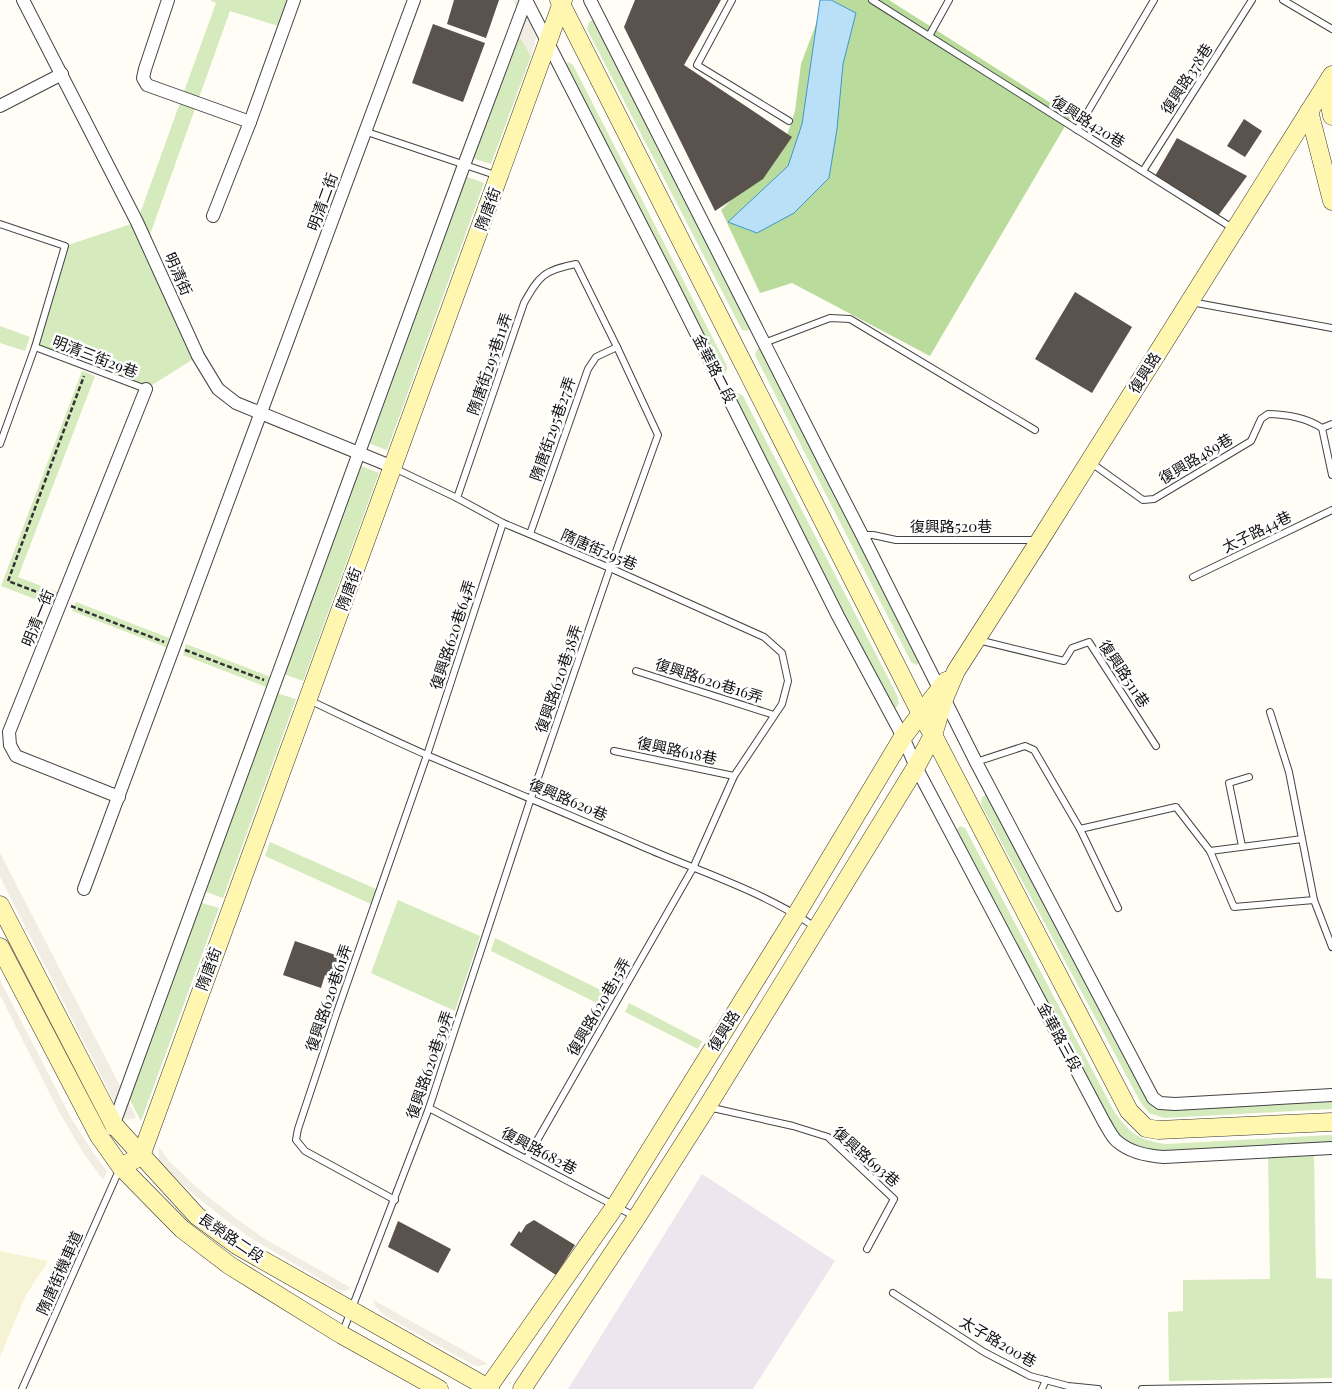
<svg xmlns="http://www.w3.org/2000/svg" width="1332" height="1389" viewBox="0 0 1332 1389" font-family="'Playfair Display','Noto Sans TC',serif">
	<style>
		.industrial { fill: #eee6ef }
		.farmland { fill: #f6f3d4 }
		.green { fill: #d5ebbd }
		.forest { fill: #b9dc9c }
		.plaza { fill: #f1ede2 }
		.water { fill: #b9e0f7; stroke: #3f96cf }
		.building { fill: #5a524d }
		.lines { fill: none; stroke-linecap: round; stroke-linejoin: round }
		.lane-casing { stroke: #444; stroke-width: 8 }
		.street-casing { stroke: #444; stroke-width: 14 }
		.secondary-casing { stroke: #333; stroke-width: 19 }
		.path { stroke: #333; stroke-width: 2.5; stroke-dasharray: 5 2.5; stroke-linecap: butt }
		.lane { stroke: #fff; stroke-width: 6 }
		.street { stroke: #fff; stroke-width: 12 }
		.secondary { stroke: #fff6b0; stroke-width: 18 }
		.labels { text-anchor: middle; stroke-width: 5; stroke-linejoin: round; paint-order: stroke }
		.street-label { font-size: 15px; fill: #111; stroke: #fff }
	</style>
	<rect width="100%" height="100%" fill="#fffdf5"/>
	<path class="industrial" d="M702 1174 835 1261 753 1389H568Z"/>
	<path class="farmland" d="M0 1251 48 1261 25 1297 0 1357Z"/>
	<g class="green">
		<path d="M210 0H294L285 28 230 11 147 243 198 356 146 389 35 347 65 246 137 222 216 3Z"/>
		<path d="M592 20H594L750 328 747 331 742 330 587 29 589 22Z"/>
		<path d="M517 32 531 56 491 164 472 158Z"/>
		<path d="M568 62 573 65 727 366V370L725 373H721L565 64Z"/>
		<path d="M465 176 484 183 387 450 368 443Z"/>
		<path d="M0 326 30 337 25 351 0 343Z"/>
		<path d="M760 348 763 350 920 662 916 665 911 662 755 355 757 349Z"/>
		<path d="M82 371 95 376 18 577 62 594 56 607 1 586Z"/>
		<path d="M738 393 743 396 897 695 899 703 896 708 888 705 734 396Z"/>
		<path d="M359 465 379 473 303 681 284 674Z"/>
		<path d="M76 602 172 639 168 648 72 611Z"/>
		<path d="M186 644 273 678 269 688 183 655Z"/>
		<path d="M276 693 296 699 223 898 204 891Z"/>
		<path d="M988 794 1151 1103 1332 1100V1109L1164 1118 1149 1113 1141 1103 981 804 982 797Z"/>
		<path d="M960 826 965 828 1115 1113C1132 1135 1139 1140 1166 1144L1332 1135V1144L1178 1153 1147 1151 1126 1142 1118 1135 956 830Z"/>
		<path d="M270 842 376 889 371 904 265 856Z"/>
		<path d="M398 900 480 936 455 1011 371 973Z"/>
		<path d="M199 902 219 908 141 1121 128 1096Z"/>
		<path d="M495 938 609 994 603 1006 491 951Z"/>
		<path d="M629 1003 702 1041 698 1049 625 1012Z"/>
		<path d="M1314 1152 1316 1278 1332 1279V1378L1169 1381 1168 1312 1183 1311V1280L1270 1279 1268 1153Z"/>
	</g>
	<path class="forest" d="M825 0H889L1071 116 930 356 792 283 760 293 721 210 781 153 795 111 801 64Z"/>
	<g class="plaza">
		<path d="M513 0H521L537 35 531 56 514 28 519 12Z"/>
		<path d="M0 853 136 1117 133 1119H125L121 1115 0 877Z"/>
		<path d="M0 980 71 1118 94 1154 107 1171 103 1180 82 1151 57 1108 0 995Z"/>
		<path d="M159 1147 169 1161 196 1187 238 1220 265 1239 351 1288 346 1291 339 1290 249 1237 234 1226 195 1196 164 1167 159 1161Z"/>
		<path d="M373 1300 488 1364 481 1366H475L384 1315 376 1307Z"/>
	</g>
	<path class="water" d="M820 0H831L856 13 843 64 837 129 829 178 794 213 757 233 728 222 788 166 802 124Z"/>
	<g class="building">
		<path d="M454 0H499L486 38 447 24Z"/>
		<path d="M635 0H721L684 65 792 137 763 179 715 211 624 27Z"/>
		<path d="M433 24 485 43 463 102 412 83Z"/>
		<path d="M1244 119 1262 131 1245 157 1227 146Z"/>
		<path d="M1177 138 1247 176 1218 216 1155 176Z"/>
		<path d="M1075 292 1132 327 1092 393 1035 359Z"/>
		<path d="M295 941 347 959 339 980 325 975 321 988 283 975Z"/>
		<path d="M534 1220 575 1245 556 1275 510 1245 519 1231 521 1233 526 1225Z"/>
		<path d="M398 1221 451 1249 438 1273 388 1247Z"/>
	</g>
	<g class="lines">
		<g class="lane-casing">
			<g id="lane">
				<path d="M732 0 697 65 789 121"/>
				<path d="M872 0 1234 229"/>
				<path d="M1283 0 1332 29"/>
				<path d="M929 36 949 0"/>
				<path d="M1077 130 1154 0"/>
				<path d="M367 132 498 176"/>
				<path d="M1143 171 1252 0"/>
				<path d="M0 224 65 246 35 347 0 444"/>
				<path d="M1191 302 1332 328"/>
				<path d="M764 343 830 318 850 319 1035 430"/>
				<path d="M35 347 146 389"/>
				<path d="M1322 428 1332 475"/>
				<path d="M1090 462 1143 500 1154 499 1251 441 1261 419 1268 414C1288 415 1305 417 1322 428L1332 424"/>
				<path d="M394 468 457 498 503 523 610 568 764 637 782 653 788 681 782 704 734 776 693 868 527 1158"/>
				<path d="M530 534 588 369 596 357 617 347"/>
				<path d="M862 535H873L896 540H1037"/>
				<path d="M1193 577 1332 510"/>
				<path d="M978 640 1064 661 1072 648 1089 642 1156 746"/>
				<path d="M636 671 774 715"/>
				<path d="M309 700C349 719 388 738 429 756 502 787 575 817 648 849 704 873 764 892 815 927"/>
				<path d="M614 751 734 776"/>
				<path d="M976 762 1025 746 1034 750 1080 829 1176 807 1210 851 1234 907 1314 900 1289 772 1270 712"/>
				<path d="M1080 829 1118 908"/>
				<path d="M1242 846 1229 783 1249 777"/>
				<path d="M1210 851 1302 839"/>
				<path d="M1314 900 1332 947"/>
				<path d="M708 1107 793 1126 828 1137 894 1199 867 1249"/>
				<path d="M429 1108 636 1217"/>
				<path d="M395 1200 305 1151 296 1140 298 1129 336 1015 427 755 503 523"/>
				<path d="M893 1293 984 1352 1030 1376 1068 1386 1098 1389"/>
				<path d="M342 1334 429 1108 531 798 610 568 658 435 617 347 576 264C544 270 539 276 524 303L457 498"/>
				<path d="M22 1389 120 1168"/>
				<path d="M1042 1389 1046 1380"/>
				<path d="M1142 1389 1332 1386"/>
			</g>
		</g>
		<g class="street-casing">
			<g id="street">
				<path d="M23 0 137 222 198 356 218 389 236 403 393 467"/>
				<path d="M168 0 145 69 143 78 147 85 250 122"/>
				<path d="M526 0 671 283 838 616 903 737 916 767 1104 1122C1108 1128 1112 1138 1118 1142 1131 1153 1148 1156 1164 1157L1332 1148"/>
				<path d="M590 0 824 461 862 535 976 762 1153 1098 1160 1103 1175 1104 1332 1095"/>
				<path d="M0 106 62 74"/>
				<path d="M213 216 250 122 294 0"/>
				<path d="M119 797 16 756 10 745 9 732 146 389"/>
				<path d="M84 889 414 0"/>
				<path d="M112 1129 464 165 526 0"/>
			</g>
		</g>
		<g class="secondary-casing">
			<g id="secondary">
				<path d="M559 0 921 714 933 735 1129 1111 1146 1128 1158 1130 1332 1122"/>
				<path d="M1326 85 1332 116"/>
				<path d="M1309 111 1332 201"/>
				<path d="M0 905 114 1125 197 1216 238 1246 490 1389"/>
				<path d="M0 947 99 1136 121 1167 182 1229 229 1265 342 1335 439 1389"/>
				<path d="M121 1167 141 1156 563 0"/>
				<path d="M487 1389 616 1205 796 915 903 737 946 681"/>
				<path d="M522 1389 637 1217 707 1107 916 767 933 735 944 699 956 671 1040 540 1332 75"/>
			</g>
		</g>
		<g class="path">
			<path d="M50 597 8 581 84 376"/>
			<path d="M71 606 164 642"/>
			<path d="M185 650 264 680"/>
		</g>
		<use href="#lane" class="lane"/>
		<use href="#street" class="street"/>
		<use href="#secondary" class="secondary"/>
	</g>
	<g class="labels">
		<g class="street-label">
			<text transform="translate(1187 79) rotate(-57)" y="5">復興路378巷</text>
			<text transform="translate(1088 122) rotate(32)" y="5">復興路420巷</text>
			<text transform="translate(323 202) rotate(-70)" y="5">明清二街</text>
			<text transform="translate(488 209) rotate(-70)" y="5">隋唐街</text>
			<text transform="translate(178 274) rotate(66)" y="5">明清街</text>
			<text transform="translate(95 357) rotate(21)" y="5">明清三街29巷</text>
			<text transform="translate(490 364) rotate(-71)" y="5">隋唐街295巷11弄</text>
			<text transform="translate(714 369) rotate(63)" y="5">金華路二段</text>
			<text transform="translate(1145 373) rotate(-58)" y="5">復興路</text>
			<text transform="translate(553 429) rotate(-71)" y="5">隋唐街295巷27弄</text>
			<text transform="translate(1196 459) rotate(-31)" y="5">復興路489巷</text>
			<text x="951" y="532">復興路520巷</text>
			<text transform="translate(1257 532) rotate(-26)" y="5">太子路44巷</text>
			<text transform="translate(599 550) rotate(23)" y="5">隋唐街295巷</text>
			<text transform="translate(349 589) rotate(-70)" y="5">隋唐街</text>
			<text transform="translate(38 618) rotate(-68)" y="5">明清一街</text>
			<text transform="translate(453 635) rotate(-72)" y="5">復興路620巷64弄</text>
			<text transform="translate(1124 674) rotate(56)" y="5">復興路511巷</text>
			<text transform="translate(559 679) rotate(-71)" y="5">復興路620巷38弄</text>
			<text transform="translate(709 681) rotate(18)" y="5">復興路620巷16弄</text>
			<text transform="translate(677 751) rotate(12)" y="5">復興路618巷</text>
			<text transform="translate(568 800) rotate(23)" y="5">復興路620巷</text>
			<text transform="translate(209 969) rotate(-70)" y="5">隋唐街</text>
			<text transform="translate(329 998) rotate(-71)" y="5">復興路620巷61弄</text>
			<text transform="translate(599 1007) rotate(-60)" y="5">復興路620巷15弄</text>
			<text transform="translate(724 1031) rotate(-58)" y="5">復興路</text>
			<text transform="translate(1059 1037) rotate(62)" y="5">金華路三段</text>
			<text transform="translate(430 1065) rotate(-71)" y="5">復興路620巷39弄</text>
			<text transform="translate(539 1151) rotate(28)" y="5">復興路682巷</text>
			<text transform="translate(866 1157) rotate(41)" y="5">復興路693巷</text>
			<text transform="translate(231 1238) rotate(34)" y="5">長榮路二段</text>
			<text transform="translate(60 1273) rotate(-66)" y="5">隋唐街機車道</text>
			<text transform="translate(998 1342) rotate(30)" y="5">太子路200巷</text>
		</g>
	</g>
</svg>
